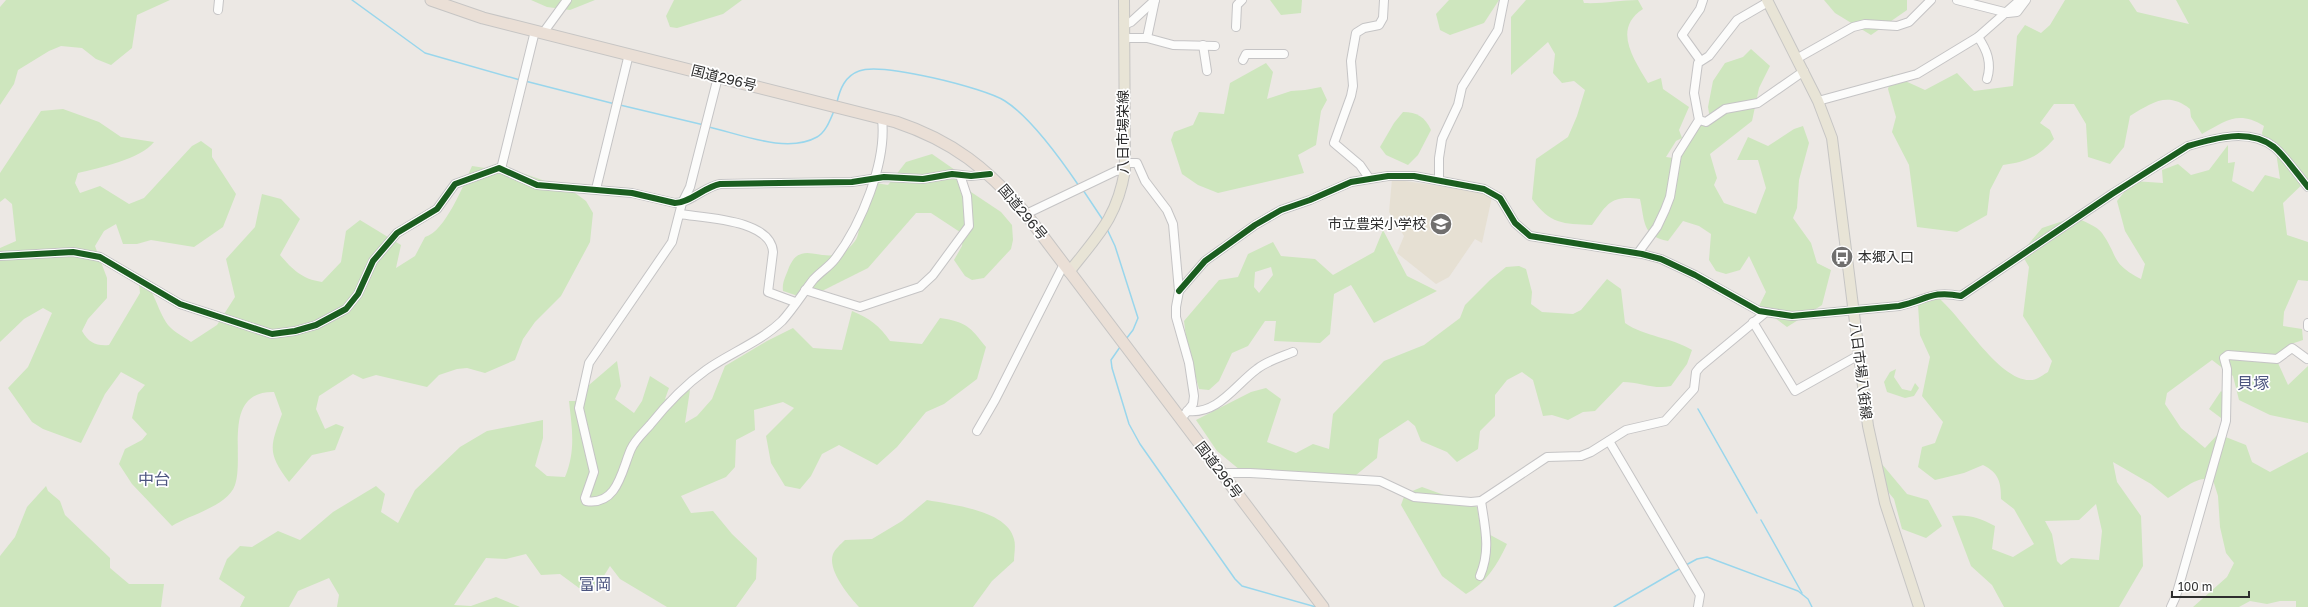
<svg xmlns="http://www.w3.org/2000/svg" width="2308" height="607" viewBox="0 0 2308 607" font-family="'Golos Text','Noto Sans JP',sans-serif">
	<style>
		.education { fill: #e6e0d3 }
		.green { fill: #cee6be; fill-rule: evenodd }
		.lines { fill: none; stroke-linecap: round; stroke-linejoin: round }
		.stream { stroke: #99d6ec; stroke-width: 1.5 }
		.minor-casing { stroke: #c5c4c5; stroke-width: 10 }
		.major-casing { stroke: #c6c5c4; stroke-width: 12 }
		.highway-casing { stroke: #c6c5c4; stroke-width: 13 }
		.minor { stroke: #fcfcfb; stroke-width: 8 }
		.major { stroke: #e8e4d6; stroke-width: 10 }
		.highway { stroke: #eadfd6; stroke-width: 11 }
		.cycleway-casing { stroke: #fff; stroke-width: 8 }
		.cycleway { stroke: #1b5e20; stroke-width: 6 }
		.labels { text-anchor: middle; stroke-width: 3.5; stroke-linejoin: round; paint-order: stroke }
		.street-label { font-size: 14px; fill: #2e2e2e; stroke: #fff }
		.poi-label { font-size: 14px; fill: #2e2e2e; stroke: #fff; text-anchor: end }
		.quarter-label { font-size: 16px; fill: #4d5680; stroke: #fff }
	</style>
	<rect width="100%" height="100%" fill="#ece8e4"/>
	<path class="education" d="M1392 179 1486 193 1492 197 1482 243 1475 239 1449 277 1436 284 1397 253 1404 236 1389 212Z"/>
	<g class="green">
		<path d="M6 0H170L137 15 132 48 111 65 96 59 82 48 61 46 49 51 18 70 14 84 0 105V7Z"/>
		<path d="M531 0H595L570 10 547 7Z"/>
		<path d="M674 0H742L723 14 677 28 670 27 666 16Z"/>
		<path d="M1270 0H1302L1301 13 1281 15Z"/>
		<path d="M1449 0H1499L1484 23 1450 35 1440 30 1436 14Z"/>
		<path d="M1526 0H1583L1584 3C1603 4 1620 0 1638 0L1643 9C1612 29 1634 59 1648 83L1661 78 1663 89 1689 107 1679 130 1682 138 1676 141 1666 157 1673 158 1700 124 1711 125 1708 107 1713 81 1725 63 1743 57 1751 49 1770 66 1759 88 1752 121 1710 154 1717 178 1714 185 1724 203 1756 214 1766 188 1758 160H1737L1748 137 1768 146 1794 129 1803 126 1809 143 1799 180 1797 208 1793 218 1811 243 1817 263 1831 270 1822 305 1787 327 1759 306 1766 292 1749 256 1740 270 1726 274 1716 271 1709 260 1711 234 1699 226 1683 221 1668 241C1642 236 1645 222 1640 199 1611 195 1608 203 1592 225 1563 224 1550 224 1532 199L1536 159 1568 137 1577 116 1585 90 1574 81 1562 83 1553 73 1555 54 1548 42 1511 75V17Z"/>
		<path d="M1824 0H1907V10L1871 35 1835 13Z"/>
		<path d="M2065 0H2129L2137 12 2189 24 2176 0H2308V179L2283 203 2287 235 2308 242V281L2298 280 2284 312 2283 326 2302 329 2303 340 2291 344 2278 363 2288 385 2308 366V423L2270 415 2239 400 2233 376 2212 360 2167 393 2165 404 2181 428 2205 448 2218 434 2246 445 2252 462 2270 472 2308 452V607H2296V601H2280L2267 604 2250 601 2239 607H2193L2227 577 2234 563 2226 553 2220 527 2218 496 2213 480C2198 474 2181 491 2168 498L2151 484 2113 462 2117 482 2141 516 2143 566 2119 607H2004L1992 585 1971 566 1952 516C1968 514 1980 518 1995 526L1992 549 2013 557 2034 544 2014 509 2001 499C2001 482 1999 473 1983 465L1964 473 1935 480 1918 467 1922 447 1935 443 1943 422 1922 396 1930 357 1920 335 1918 305 1936 296C1961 314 1999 383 2032 380 2037 380 2044 374 2048 372L2052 361 2023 316 2029 267 2021 253 2042 228 2075 217C2083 221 2097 226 2102 233 2119 257 2110 263 2141 279L2145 264 2125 231 2117 201 2133 181 2163 183 2162 170 2178 164 2191 175 2209 170 2228 145V163L2235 162 2232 181 2253 192 2265 175 2280 179 2276 152 2265 145 2262 133 2264 126C2238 110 2226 121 2202 134L2191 117 2190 109C2167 91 2152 103 2130 116L2124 147 2110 164 2088 157 2086 124 2074 104H2054L2040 123 2050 130 2054 139C2038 157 2026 162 2003 165L1990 190 1987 215 1957 232 1917 227 1909 165 1892 132 1896 117 1888 89 1892 75 1925 90 1957 73 1974 91 2013 86 2017 36 2025 25 2041 33 2050 25ZM2096 504 2102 531 2099 560 2071 558 2061 565 2057 561 2052 534 2045 521 2079 520Z"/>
		<path d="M1266 63 1273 72 1267 99 1291 91 1305 90 1321 87 1327 100 1321 111 1316 145 1298 155 1304 173 1218 193 1198 185 1182 174 1171 140 1174 132 1193 125 1199 112 1224 114 1230 83Z"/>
		<path d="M63 109 99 122 121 137 154 142C141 159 99 168 78 173L75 183 80 193 100 186 129 204 144 198 192 146 201 141 212 149V157L236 194 223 227 194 247 151 240 137 244H123L116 224 104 231 95 246 107 278V298L88 319 82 331C89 343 96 346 109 345L140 293 138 274C155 289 156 308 168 325 174 332 184 337 191 342L217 325 235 297 226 259 255 227 262 194 281 199 300 219 280 255C293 270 302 279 322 282L341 262 346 231 360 220 401 245 396 268 415 256 425 237C445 232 464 184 472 166L525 174 571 190 586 201 593 213 590 242 561 296 535 322 523 339 515 360 485 373 467 368 457 369 439 375 427 387 376 375 363 379 353 374 319 396 316 409 325 429 336 424 344 427 335 450 312 455 289 482C267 453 270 447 282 414L274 392C221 391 245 456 235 485 228 506 189 515 172 526L132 484 119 464 125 449 142 440 147 434 132 418 138 393 145 385 121 372 105 394 81 443 43 429 32 422 8 388 28 367 52 313 43 308 24 319 0 342V248L16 241 12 204 5 198 0 202V173L41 111Z"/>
		<path d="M1403 112C1417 112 1425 117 1431 130L1418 155 1408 165 1386 155 1380 147 1394 123Z"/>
		<path d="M932 154 955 170 971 192 1001 212 1012 225 1013 240 1011 249 984 278 972 280 965 276 954 260 962 246 963 234 931 213H916L868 268 816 294 795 295 783 291C782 283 785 278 788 270 802 231 829 276 855 241 859 236 859 227 860 221 864 208 871 195 876 183L888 185 906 162Z"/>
		<path d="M1383 230 1407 276 1437 291 1374 323 1351 285 1334 294 1330 334 1320 343 1274 341 1276 321H1265L1248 346 1232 353 1219 381 1209 390 1199 389 1187 345 1184 321 1219 280 1238 277 1248 254 1273 242 1281 256 1315 259 1333 275 1374 252ZM1271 267 1273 275 1259 293 1254 287 1255 272Z"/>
		<path d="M1519 266 1526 269 1532 292 1531 304 1542 312 1573 314 1581 310 1607 279 1621 289 1625 323C1645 337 1671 337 1692 350L1687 364 1671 386C1655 390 1639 382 1623 382L1595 411 1583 412 1568 420 1552 415 1543 416 1533 380 1522 372 1507 380 1495 395V416L1480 431 1478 449 1457 462 1447 452 1421 441 1415 426 1408 420 1379 439 1377 458 1356 475 1240 470 1217 451 1196 420 1251 392 1266 388 1281 399 1267 442 1296 453 1313 444 1329 449 1333 414 1384 361 1424 345 1460 318 1465 305 1490 280 1506 267Z"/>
		<path d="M852 311C869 318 880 326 890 341L922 344 940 318C967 322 970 327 986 347L977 379 944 404 926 412 897 447 877 465 839 445 822 454 811 476 800 489 785 486 771 463 766 436 794 408 783 402 754 410 755 430 736 440 735 467 726 477 681 496 691 513 713 511 732 534 757 558 756 579 736 607H667L620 579 610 566 597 587 579 588 560 574 541 575 526 554 506 559 486 558 454 605 471 606 496 597 520 607H337L339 595 329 578 298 591 289 607H240L245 597 219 579 227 559 240 546 252 547 278 531 300 540 333 512 376 486 385 494 381 512 398 523 415 490 460 447 487 431 543 420V438L535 466 547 476 565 477C576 450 572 429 569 401H584L589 385 617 361 621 386 615 399 634 413 642 401 650 376 669 388 665 399 690 390 685 423 697 416 712 399 725 366 767 341 793 328 813 348 842 350Z"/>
		<path d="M1896 369 1894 377 1902 389 1911 391 1915 383 1919 388 1914 396 1905 398 1887 392 1884 382 1890 372Z"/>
		<path d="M2221 391 2230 400 2221 418 2209 409Z"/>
		<path d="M1881 463 1907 494 1928 500 1942 526 1926 538 1902 529 1894 499 1885 488Z"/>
		<path d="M46 486 48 491 60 501 65 515 110 558V568L129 584H164L161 607H0V556L15 537 27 507Z"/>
		<path d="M1422 487 1477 507 1481 530 1507 544C1497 565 1486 583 1466 594L1442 576 1401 505 1405 494Z"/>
		<path d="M927 500C952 505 1007 510 1014 539 1016 546 1014 554 1014 561L992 581 973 607H859C849 596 827 570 833 554 835 549 841 544 845 540L872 539 902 521Z"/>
	</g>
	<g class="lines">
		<g class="stream">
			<path d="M352 0 425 53 520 80"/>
			<path d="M525 81 615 104"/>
			<path d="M837 102C840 89 845 76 859 71 881 62 985 88 1005 101 1030 117 1062 161 1079 186"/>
			<path d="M620 105 704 125"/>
			<path d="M709 127C740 134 787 154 817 137 826 132 830 120 834 111"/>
			<path d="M1083 190 1103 220"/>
			<path d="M1107 229 1115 246 1138 318 1133 330 1126 339"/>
			<path d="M1120 347 1111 360 1112 368 1129 424 1140 444 1235 579 1242 586 1316 607"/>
			<path d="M1698 409 1757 513"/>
			<path d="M1761 520 1802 593"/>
			<path d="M1686 565 1697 559 1707 557 1798 591 1808 599 1812 607"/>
			<path d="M1614 607 1681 568"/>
		</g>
		<g class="minor-casing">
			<g id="minor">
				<path d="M1957 0 2008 13 2017 12 2026 0"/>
				<path d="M218 10 219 0"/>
				<path d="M1124 25 1131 22 1155 0"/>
				<path d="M1236 27 1237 5 1242 0"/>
				<path d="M543 33 567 0"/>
				<path d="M1978 37C1987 50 1992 63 1987 79"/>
				<path d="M1124 38H1147L1173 45 1215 46"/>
				<path d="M1147 38 1155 0"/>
				<path d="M1203 45 1207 71"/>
				<path d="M1798 58 1853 27 1865 24 1897 26 1909 22 1931 0"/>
				<path d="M1243 60 1246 54H1284"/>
				<path d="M1700 60 1682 35 1700 9 1703 0"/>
				<path d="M718 77 690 187 682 203 672 242 589 363 579 408 594 472 585 498 586 501C618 506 622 469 631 449 635 440 643 433 650 425 666 405 685 385 706 370 730 353 760 342 782 321 793 309 803 293 813 280 820 272 829 267 835 259 861 225 887 162 882 119"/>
				<path d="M1818 101 1917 74 1978 37 2020 0"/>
				<path d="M1699 120 1706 122 1725 109 1758 103 1804 71"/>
				<path d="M1124 163H1137L1145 181 1167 210 1173 224 1179 291 1176 307V317L1189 363 1194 396 1193 404 1181 419"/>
				<path d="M501 169 535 31"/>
				<path d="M1369 178 1360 165 1334 143 1351 96 1353 86 1351 61 1356 33 1364 28 1379 25 1383 18 1384 0"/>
				<path d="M1439 180V158L1442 139 1458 105 1462 87 1498 30 1504 0"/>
				<path d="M596 189 629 54"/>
				<path d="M680 214C703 218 771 219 773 252L768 292 795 302"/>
				<path d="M1026 214 1116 171 1125 170"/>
				<path d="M1638 253 1657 227 1665 210 1670 197 1677 155 1699 120 1694 93 1698 63 1709 56 1737 20 1768 2"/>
				<path d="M0 256 73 252 100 257 180 304 272 334 295 331 316 325 346 309 358 294 373 261 397 233 437 209 455 184 499 168 537 185 632 193 675 203C690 203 704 187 720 184L852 182 884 177 923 179 952 174 971 176 989 174"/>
				<path d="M805 290 860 307 920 287 933 275 969 226 967 196 960 175"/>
				<path d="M1179 291 1205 261 1255 225 1281 210 1310 200 1351 182 1388 176H1414L1484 189 1500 198 1515 223 1530 236 1642 254 1661 259 1695 275 1759 311 1792 316 1899 306C1927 300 1931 290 1961 296L2112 194 2188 146C2215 138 2249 128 2274 147 2285 156 2298 175 2308 187"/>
				<path d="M1753 322 1795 391 1859 355"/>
				<path d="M2308 323V327"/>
				<path d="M1187 411C1218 415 1235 385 1257 369 1267 361 1281 357 1293 352"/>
				<path d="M977 431 995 400 1064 264"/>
				<path d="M1609 441 1700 595 1698 607"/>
				<path d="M1224 476 1228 473H1250L1380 481 1414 497 1471 502 1481 501 1547 457 1581 456 1591 452 1626 430 1665 421 1694 389 1696 372 1700 367 1765 313"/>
				<path d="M1480 576C1491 550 1485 528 1481 501"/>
				<path d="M2171 607 2176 596 2226 421 2227 369 2224 358 2228 355 2277 359 2292 348 2307 359"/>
			</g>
		</g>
		<g class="major-casing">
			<g id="major">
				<path d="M1767 0 1818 101 1832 138 1868 426 1885 503 1919 607"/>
				<path d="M1069 272C1098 235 1117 218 1125 170L1124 0"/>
			</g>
		</g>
		<g class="highway-casing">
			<path id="highway" d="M431 0 483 18 896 122C953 141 988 169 1026 214L1323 607"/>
		</g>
		<use href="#minor" class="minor"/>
		<use href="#major" class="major"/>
		<use href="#highway" class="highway"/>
		<g class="cycleway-casing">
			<g id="cycleway">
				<path d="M0 256 73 252 100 257 180 304 272 334 295 331 316 325 346 309 358 294 373 261 397 233 437 209 455 184 499 168 537 185 632 193 675 203C690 203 704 187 720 184L852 182 884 177 923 179 952 174 971 176 990 174"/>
				<path d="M1179 291 1205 261 1255 225 1281 210 1310 200 1351 182 1388 176H1414L1484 189 1500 198 1515 223 1530 236 1642 254 1661 259 1695 275 1759 311 1792 316 1899 306C1927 300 1931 290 1961 296L2112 194 2188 146C2215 138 2249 128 2274 147 2285 156 2298 175 2308 187"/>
			</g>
		</g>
		<use href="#cycleway" class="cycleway"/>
	</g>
	<defs>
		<g id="school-disc" transform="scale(1.15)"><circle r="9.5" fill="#706f6e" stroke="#fff"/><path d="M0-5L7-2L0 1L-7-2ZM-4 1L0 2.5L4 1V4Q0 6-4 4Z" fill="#fff"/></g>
		<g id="bus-disc" transform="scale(1.15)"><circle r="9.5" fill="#706f6e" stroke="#fff"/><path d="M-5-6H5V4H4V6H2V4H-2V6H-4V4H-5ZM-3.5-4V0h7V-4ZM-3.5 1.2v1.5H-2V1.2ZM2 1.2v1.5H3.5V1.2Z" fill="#fff"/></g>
	</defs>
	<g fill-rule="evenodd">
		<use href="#school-disc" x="1441" y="224"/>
		<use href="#bus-disc" x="1842" y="257"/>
	</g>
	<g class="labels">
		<g class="street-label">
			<text transform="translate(724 78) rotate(14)" y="5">国道296号</text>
			<text transform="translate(1123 132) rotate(-90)" y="5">八日市場栄線</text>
			<text transform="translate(1023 212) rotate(50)" y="5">国道296号</text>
			<text transform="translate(1861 371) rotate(83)" y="5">八日市場八街線</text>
			<text transform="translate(1219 470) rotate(53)" y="5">国道296号</text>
		</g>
		<g class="poi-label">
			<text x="1426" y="229">市立豊栄小学校</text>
			<text x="1858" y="262" text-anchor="start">本郷入口</text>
		</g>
		<g class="quarter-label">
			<text x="2253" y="389">貝塚</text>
			<text x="154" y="485">中台</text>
			<text x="595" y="590">富岡</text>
		</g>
	</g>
	<path d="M2172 591v6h77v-6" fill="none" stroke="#2e2e2e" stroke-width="2"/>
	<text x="2178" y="591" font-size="12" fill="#2e2e2e" stroke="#ffffff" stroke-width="3" paint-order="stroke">100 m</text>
</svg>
